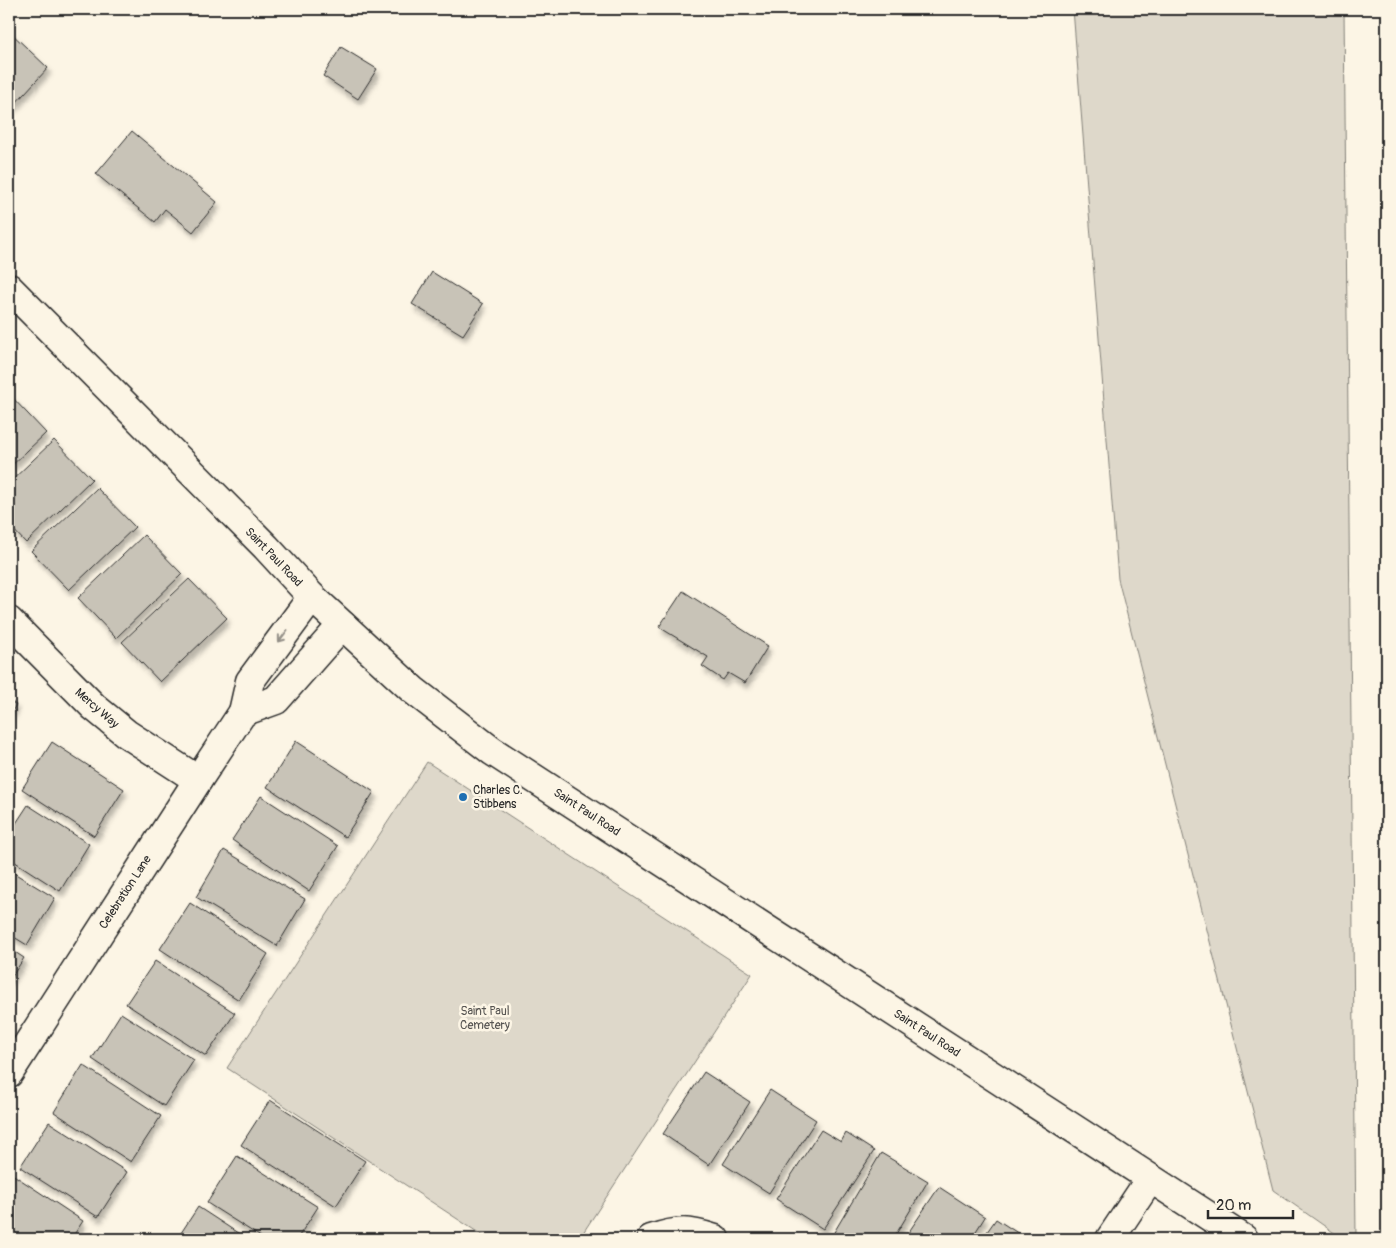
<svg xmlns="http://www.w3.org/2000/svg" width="1396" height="1248" viewBox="0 0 1396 1248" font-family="Pangolin,sans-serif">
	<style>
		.green { fill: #ded8ca; stroke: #84827a }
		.building { fill: #c8c3b7; stroke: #2b2b2b; filter: url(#shadow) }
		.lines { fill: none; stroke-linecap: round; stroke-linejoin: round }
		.minor-casing { stroke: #2b2b2b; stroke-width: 31 }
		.minor { stroke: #fcf5e5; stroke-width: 28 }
		.oneway { stroke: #949088 }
		.poi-dot { fill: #1f6fb2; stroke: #fcf5e5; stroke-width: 2 }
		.labels { text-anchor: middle; stroke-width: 5; stroke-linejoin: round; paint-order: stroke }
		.street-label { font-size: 12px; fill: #2b2b2b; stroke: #fcf5e5 }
		.poi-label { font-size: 12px; fill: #2b2b2b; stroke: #fcf5e5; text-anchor: start }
		.park-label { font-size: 12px; fill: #585653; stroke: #fcf5e5 }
	</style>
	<defs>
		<filter id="shadow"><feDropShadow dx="3" dy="5.5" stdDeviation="2.5" flood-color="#0004"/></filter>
	</defs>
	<rect width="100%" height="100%" fill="#fcf5e5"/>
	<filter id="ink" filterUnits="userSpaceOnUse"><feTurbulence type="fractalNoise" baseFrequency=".02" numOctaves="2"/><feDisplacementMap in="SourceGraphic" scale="10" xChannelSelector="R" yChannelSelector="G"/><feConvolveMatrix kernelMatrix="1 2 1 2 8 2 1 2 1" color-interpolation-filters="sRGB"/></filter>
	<g filter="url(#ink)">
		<g class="green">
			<path d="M1073 9H1344L1356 1239H1343L1273 1190 1118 579Z"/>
			<path d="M427 762 752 974 579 1239H488L227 1068Z"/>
		</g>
		<g class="building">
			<path d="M9 31 48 68 12 107 9 104Z"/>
			<path d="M341 47 377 69 358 99 323 76Z"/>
			<path d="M132 131 217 202 193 232 165 209 155 222 96 174Z"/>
			<path d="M432 272 483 304 463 335 412 304Z"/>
			<path d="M9 394 46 433 9 468Z"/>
			<path d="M54 440 92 479 26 543 9 525V483Z"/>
			<path d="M97 488 135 527 69 590 31 551Z"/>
			<path d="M144 535 182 574 116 638 78 598Z"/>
			<path d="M189 579 227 618 160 682 122 642Z"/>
			<path d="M683 591 768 646 745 683 728 673 723 680 702 666 708 657 659 627Z"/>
			<path d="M9 700 16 705 9 716Z"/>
			<path d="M296 741 374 792 345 837 267 787Z"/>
			<path d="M52 742 124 789 94 836 22 789Z"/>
			<path d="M261 796 338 846 309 891 232 840Z"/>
			<path d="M28 805 89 844 60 891 9 858V834Z"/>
			<path d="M224 850 305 899 277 946 196 897Z"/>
			<path d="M9 870 55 898 27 945 9 934Z"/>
			<path d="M190 903 268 954 239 1000 160 949Z"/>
			<path d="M9 948 24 958 9 981Z"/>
			<path d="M155 961 235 1013 206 1056 126 1004Z"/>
			<path d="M121 1013 194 1060 164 1106 92 1059Z"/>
			<path d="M83 1065 161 1116 131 1162 54 1112Z"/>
			<path d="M704 1072 750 1102 709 1165 663 1134Z"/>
			<path d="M770 1090 816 1120 769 1193 723 1164Z"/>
			<path d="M270 1100 365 1161 336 1206 241 1145Z"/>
			<path d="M49 1122 127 1172 98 1217 20 1167Z"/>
			<path d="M821 1130 841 1142 846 1133 874 1151 823 1229 776 1199Z"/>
			<path d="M881 1153 928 1181 893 1239H842L833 1234Z"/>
			<path d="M237 1156 318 1207 297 1239H264L207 1203Z"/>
			<path d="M12 1174 83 1221 71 1239H12L9 1237V1178Z"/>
			<path d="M939 1187 985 1217 971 1239H904Z"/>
			<path d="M198 1207 247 1239H177Z"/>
			<path d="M996 1219 1027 1239H982Z"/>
		</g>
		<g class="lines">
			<g class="minor-casing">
				<g id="minor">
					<path d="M9 288 266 547 312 597 413 690 492 751 1244 1239"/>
					<path d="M312 597 250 681 243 712 276 700 342 625"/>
					<path d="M9 621 94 707 127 734 198 780"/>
					<path d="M9 1073 198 780 243 712"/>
					<path d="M651 1239C678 1230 689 1230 715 1239"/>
					<path d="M1110 1239 1150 1179"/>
				</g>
			</g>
			<use href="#minor" class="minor"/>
		</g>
		<defs><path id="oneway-shaft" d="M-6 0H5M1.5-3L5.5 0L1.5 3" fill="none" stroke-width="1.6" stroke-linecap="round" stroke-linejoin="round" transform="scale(1.25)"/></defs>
		<use class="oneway" href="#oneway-shaft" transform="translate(283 636) rotate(127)"/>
	</g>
	<circle class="poi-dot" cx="463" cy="797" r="5"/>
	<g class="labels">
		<g class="street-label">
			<text transform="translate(274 557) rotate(46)" y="4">Saint Paul Road</text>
			<text transform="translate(97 708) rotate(41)" y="4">Mercy Way</text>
			<text transform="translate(587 812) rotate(33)" y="4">Saint Paul Road</text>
			<text transform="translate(125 892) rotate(-57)" y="4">Celebration Lane</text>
			<text transform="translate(927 1033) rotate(33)" y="4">Saint Paul Road</text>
		</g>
		<g class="poi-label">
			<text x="473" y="794">Charles C.<tspan x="473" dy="14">Stibbens</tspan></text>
		</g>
		<g class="park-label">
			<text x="485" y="1015">Saint Paul<tspan x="485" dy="14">Cemetery</tspan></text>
		</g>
	</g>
	<rect width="1396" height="1248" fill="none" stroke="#fcf5e5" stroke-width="30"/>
	<rect x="15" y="15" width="1366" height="1218" fill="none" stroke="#2b2b2b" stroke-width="2" filter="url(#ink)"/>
	<path d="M1208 1210v8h85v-8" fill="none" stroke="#2b2b2b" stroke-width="2.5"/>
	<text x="1216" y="1210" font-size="15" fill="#2b2b2b" stroke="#fcf5e5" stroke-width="4" paint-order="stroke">20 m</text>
</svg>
